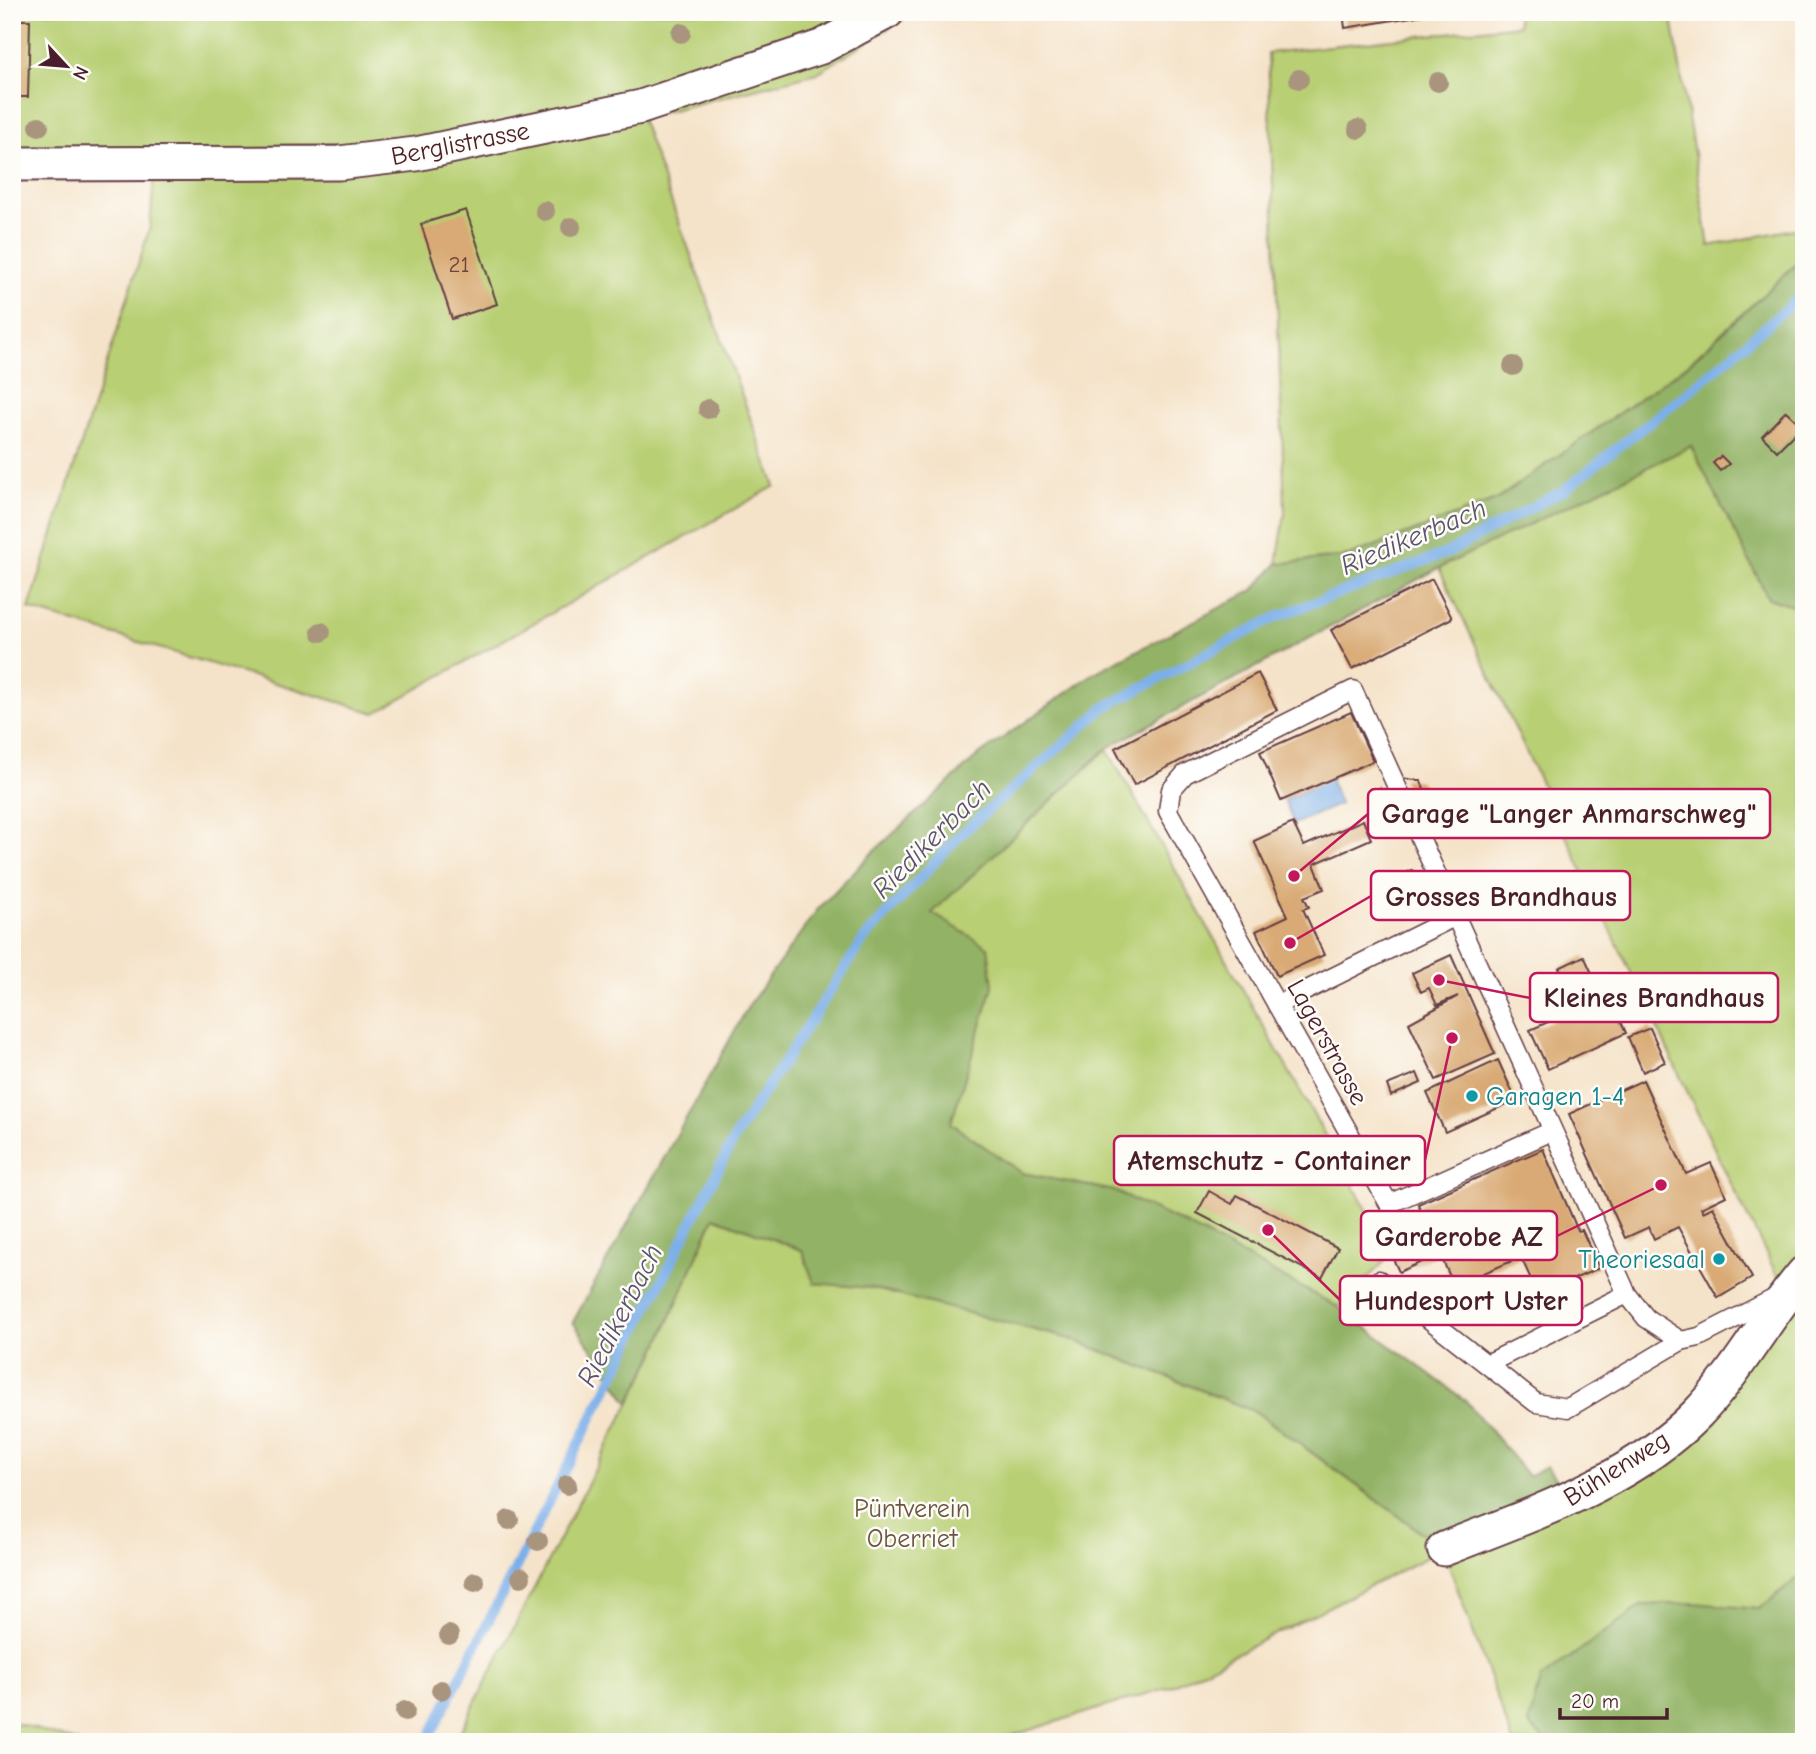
<svg xmlns="http://www.w3.org/2000/svg" width="1816" height="1754" viewBox="0 0 1816 1754" font-family="'Comic Neue',sans-serif">
	<style>
		.green { fill: #b8cf73; stroke: #81774f; stroke-width: 2 }
		.forest { fill: #92b265; stroke: #6e6848; stroke-width: 2 }
		.water { fill: #7cafe9; stroke: #63678a; stroke-width: 2 }
		.lines { fill: none; stroke-linecap: round; stroke-linejoin: round }
		.stream { stroke: #7cafe9; stroke-width: 10 }
		.building { fill: #d9aa74 }
		.service-casing { stroke: #643c43; stroke-width: 21 }
		.minor-casing { stroke: #643c43; stroke-width: 37 }
		.service { stroke: #fff; stroke-width: 18 }
		.minor { stroke: #fff; stroke-width: 33 }
		.tree { fill: #a9947e }
		.culture-dot { fill: #0f9aa8; stroke: #fdfcf7; stroke-width: 2.5 }
		.labels { text-anchor: middle; stroke-width: 5; stroke-linejoin: round; paint-order: stroke }
		.number-label { font-size: 23px; fill: #6e423d }
		.street-label { font-size: 26px; fill: #4a1f2b; stroke: #fdfcf7 }
		.culture-label { font-size: 26px; fill: #0d838f; stroke: #fdfcf7; text-anchor: start }
		.park-label { font-size: 26px; fill: #6b5441; stroke: #fdfcf7 }
		.water-label { font-size: 28px; font-style: italic; fill: #5c516e; stroke: #fdfcf7 }
		.leader { fill: none; stroke: #c2185b; stroke-width: 2.5 }
		.callout-dot { fill: #c2185b; stroke: #fdfcf7; stroke-width: 2.5 }
		.callout { fill: #fdfcf7; stroke: #c2185b; stroke-width: 2.5 }
		.callout-label { font-size: 28px; text-anchor: middle; font-weight: bold; fill: #4a1f2b }
	</style>
	<rect width="100%" height="100%" fill="#fdfcf7"/>
	<filter id="ink" filterUnits="userSpaceOnUse"><feTurbulence type="fractalNoise" baseFrequency=".0143" numOctaves="2"/><feDisplacementMap in="SourceGraphic" scale="14" xChannelSelector="R" yChannelSelector="G"/><feConvolveMatrix kernelMatrix="1 2 1 2 8 2 1 2 1" color-interpolation-filters="sRGB"/></filter>
	<filter id="wash" filterUnits="userSpaceOnUse"><feTurbulence type="fractalNoise" baseFrequency=".00686" numOctaves="4" result="noise"/><feDisplacementMap in="SourceGraphic" scale="28" xChannelSelector="R" yChannelSelector="G"/><feGaussianBlur stdDeviation="1.57" result="paint"/><feColorMatrix in="noise" values="0 0 0 0 0 0 0 0 0 0 0 0 0 0 0 0 0 1.4 0 .05"/><feComposite in="paint" operator="in"/></filter>
	<g filter="url(#wash)">
		<rect width="100%" height="100%" fill="#f5e3c9"/>
		<g class="green">
			<path d="M12 12H915L817 73 641 118 775 486 375 713 29 609 150 227 154 177 12 173Z"/>
			<path d="M1517 12H1671L1709 246 1804 227V257L1687 365 1496 500 1349 556 1277 564 1285 513 1268 53 1518 25Z"/>
			<path d="M1691 446 1768 597 1804 610V1742H1513L1443 1549 1172 1686 991 1742H455L653 1357 714 1217 802 1250 814 1282 871 1288 1074 1340 1256 1412 1444 1549 1650 1453 1786 1293 1735 1192 1439 568Z"/>
			<path d="M1107 749 1386 1243 1385 1261 1338 1307 1183 1223 1114 1191 1022 1173 950 1123 993 985 931 913Z"/>
			<path d="M12 1722 79 1742H12Z"/>
		</g>
		<g class="forest">
			<path d="M1804 257V610L1768 598 1691 446 1439 568 1107 748 932 913 988 947 993 986 951 1123 1022 1173 1114 1191 1183 1223 1338 1307 1466 1401 1528 1476 1547 1466 1569 1500 1444 1549 1256 1412 1074 1340 871 1288 814 1283 802 1250 714 1217 653 1357 629 1403 573 1322 749 1005 818 909 871 854 979 755 1094 673 1252 591 1277 564 1349 556 1496 500 1687 365Z"/>
			<path d="M1804 1573V1742H1545L1529 1723 1540 1679 1642 1605 1694 1603 1759 1609Z"/>
		</g>
		<path class="water" d="M1330 779 1340 804 1294 824 1284 800Z"/>
		<g class="lines">
			<path class="stream" d="M427 1742 736 1135 864 939 959 836 1105 707 1276 617 1449 552 1564 490 1702 381 1804 293"/>
		</g>
		<g id="blocks">
			<g class="building">
				<path d="M1343 12H1430V14L1345 28Z"/>
				<path d="M12 20H30L28 97H12Z"/>
				<path d="M466 210 497 304 452 319 421 224Z"/>
				<path d="M1786 411 1802 426 1777 451 1762 436Z"/>
				<path d="M1721 456 1729 464 1720 471 1713 463Z"/>
				<path d="M1432 579 1452 618 1352 669 1331 630Z"/>
				<path d="M1258 673 1277 710 1134 785 1115 748Z"/>
				<path d="M1351 712 1373 761 1281 801 1260 752Z"/>
				<path d="M1402 778 1421 781 1428 799 1419 813Z"/>
				<path d="M1380 788 1395 823 1377 821 1369 803Z"/>
				<path d="M1363 820 1371 839 1314 864 1324 889 1304 897 1309 907 1303 909 1324 955 1277 976 1256 931 1288 916 1254 841 1293 823 1304 846Z"/>
				<path d="M1412 870 1425 897 1413 903 1405 885 1399 888 1394 879Z"/>
				<path d="M1451 955 1495 1054 1436 1080 1409 1023 1458 996 1437 1005 1429 988 1421 992 1412 973Z"/>
				<path d="M1584 956 1603 997 1609 995 1626 1033 1548 1069 1530 1030 1564 1015 1558 1002 1572 996 1559 968Z"/>
				<path d="M1650 1028 1665 1062 1643 1072 1628 1037Z"/>
				<path d="M1498 1060 1516 1100 1445 1132 1427 1093Z"/>
				<path d="M1417 1073 1421 1083 1391 1096 1387 1085Z"/>
				<path d="M1643 1080 1686 1174 1711 1163 1726 1196 1701 1208 1703 1212 1713 1207 1752 1278 1718 1298 1678 1227 1654 1239 1649 1227 1625 1238 1569 1114Z"/>
				<path d="M1543 1149 1578 1231 1582 1230 1599 1268 1538 1295 1521 1257 1454 1286 1440 1254 1399 1272 1386 1243 1426 1224 1418 1204Z"/>
				<path d="M1209 1191 1232 1204 1237 1195 1338 1248 1322 1278 1197 1213Z"/>
			</g>
		</g>
	</g>
	<g filter="url(#ink)">
		<use href="#blocks" fill-opacity="0" stroke="#643c43" stroke-width="2"/>
		<g class="lines">
			<g class="service-casing">
				<g id="service">
					<path d="M1277 1005 1456 916"/>
					<path d="M1552 1131 1389 1204 1168 811 1171 790 1185 774 1353 690 1627 1294 1646 1318 1681 1341 1699 1337 1777 1297"/>
					<path d="M1379 1280 1536 1403 1568 1408 1681 1341"/>
					<path d="M1489 1363 1627 1294"/>
				</g>
			</g>
			<g class="minor-casing">
				<g id="minor">
					<path d="M12 164 339 163 416 154 641 107 821 47 887 12"/>
					<path d="M1444 1549C1532 1514 1629 1483 1697 1414 1738 1372 1766 1317 1804 1273"/>
				</g>
			</g>
			<use href="#service" class="service"/>
			<use href="#minor" class="minor"/>
		</g>
		<g class="tree">
			<circle cx="681" cy="33" r="10"/>
			<circle cx="1299" cy="79" r="10"/>
			<circle cx="1438" cy="82" r="10"/>
			<circle cx="39" cy="126" r="10"/>
			<circle cx="1358" cy="129" r="10"/>
			<circle cx="545" cy="211" r="10"/>
			<circle cx="571" cy="227" r="10"/>
			<circle cx="1513" cy="366" r="10"/>
			<circle cx="708" cy="409" r="10"/>
			<circle cx="321" cy="632" r="10"/>
			<circle cx="567" cy="1485" r="10"/>
			<circle cx="509" cy="1520" r="10"/>
			<circle cx="538" cy="1541" r="10"/>
			<circle cx="521" cy="1577" r="10"/>
			<circle cx="475" cy="1582" r="10"/>
			<circle cx="449" cy="1635" r="10"/>
			<circle cx="441" cy="1690" r="10"/>
			<circle cx="405" cy="1711" r="10"/>
		</g>
	</g>
	<g class="culture-dot">
		<circle cx="1472" cy="1096" r="7"/>
		<circle cx="1719" cy="1259" r="7"/>
	</g>
	<g class="labels">
		<g class="number-label">
			<text x="459" y="272">21</text>
		</g>
		<g class="street-label">
			<text transform="translate(460 143) rotate(-11)" y="9">Berglistrasse</text>
			<text transform="translate(1328 1042) rotate(61)" y="9">Lagerstrasse</text>
			<text transform="translate(1616 1468) rotate(-32)" y="9">Bühlenweg</text>
		</g>
		<g class="culture-label">
			<text x="1486" y="1105">Garagen 1-4</text>
			<text x="1705" y="1268" text-anchor="end">Theoriesaal</text>
		</g>
		<g class="park-label">
			<text x="912" y="1517">Püntverein<tspan x="912" dy="30">Oberriet</tspan></text>
		</g>
		<g class="water-label">
			<text transform="translate(1413 536) rotate(-23)" y="10">Riedikerbach</text>
			<text transform="translate(931 838) rotate(-45)" y="10">Riedikerbach</text>
			<text transform="translate(619 1315) rotate(-63)" y="10">Riedikerbach</text>
		</g>
	</g>
	<path class="leader" d="M1294 876L1368 814M1290 943L1371 896M1439 980L1530 998M1452 1038L1425 1160M1661 1185L1557 1236M1268 1230L1340 1300"/>
	<g class="callout-dot">
		<circle cx="1294" cy="876" r="7"/>
		<circle cx="1290" cy="943" r="7"/>
		<circle cx="1439" cy="980" r="7"/>
		<circle cx="1452" cy="1038" r="7"/>
		<circle cx="1661" cy="1185" r="7"/>
		<circle cx="1268" cy="1230" r="7"/>
	</g>
	<g class="callout">
		<rect x="1368" y="789" width="402" height="49" rx="7"/>
		<rect x="1371" y="871" width="259" height="49" rx="7"/>
		<rect x="1530" y="973" width="248" height="49" rx="7"/>
		<rect x="1114" y="1136" width="311" height="49" rx="7"/>
		<rect x="1361" y="1211" width="196" height="49" rx="7"/>
		<rect x="1340" y="1276" width="242" height="49" rx="7"/>
	</g>
	<g class="callout-label">
		<text x="1569" y="823">Garage "Langer Anmarschweg"</text>
		<text x="1501" y="906">Grosses Brandhaus</text>
		<text x="1654" y="1007">Kleines Brandhaus</text>
		<text x="1269" y="1170">Atemschutz - Container</text>
		<text x="1459" y="1246">Garderobe AZ</text>
		<text x="1461" y="1310">Hundesport Uster</text>
	</g>
	<rect width="1816" height="1754" fill="none" stroke="#fdfcf7" stroke-width="42"/>
	<g transform="translate(66 66) rotate(116)" stroke="#fdfcf7" stroke-width="5" paint-order="stroke">
	<path d="M0-5L12 26L0 18L-12 26Z" fill="#4a1f2b"/>
	<text y="-10" font-size="19" font-weight="bold" text-anchor="middle" fill="#4a1f2b">N</text>
	</g>
	<path d="M1560 1708v10h107v-10" fill="none" stroke="#4a1f2b" stroke-width="3.5"/>
	<text x="1571" y="1708" font-size="21" fill="#4a1f2b" stroke="#fdfcf7" stroke-width="5" paint-order="stroke">20 m</text>
</svg>
